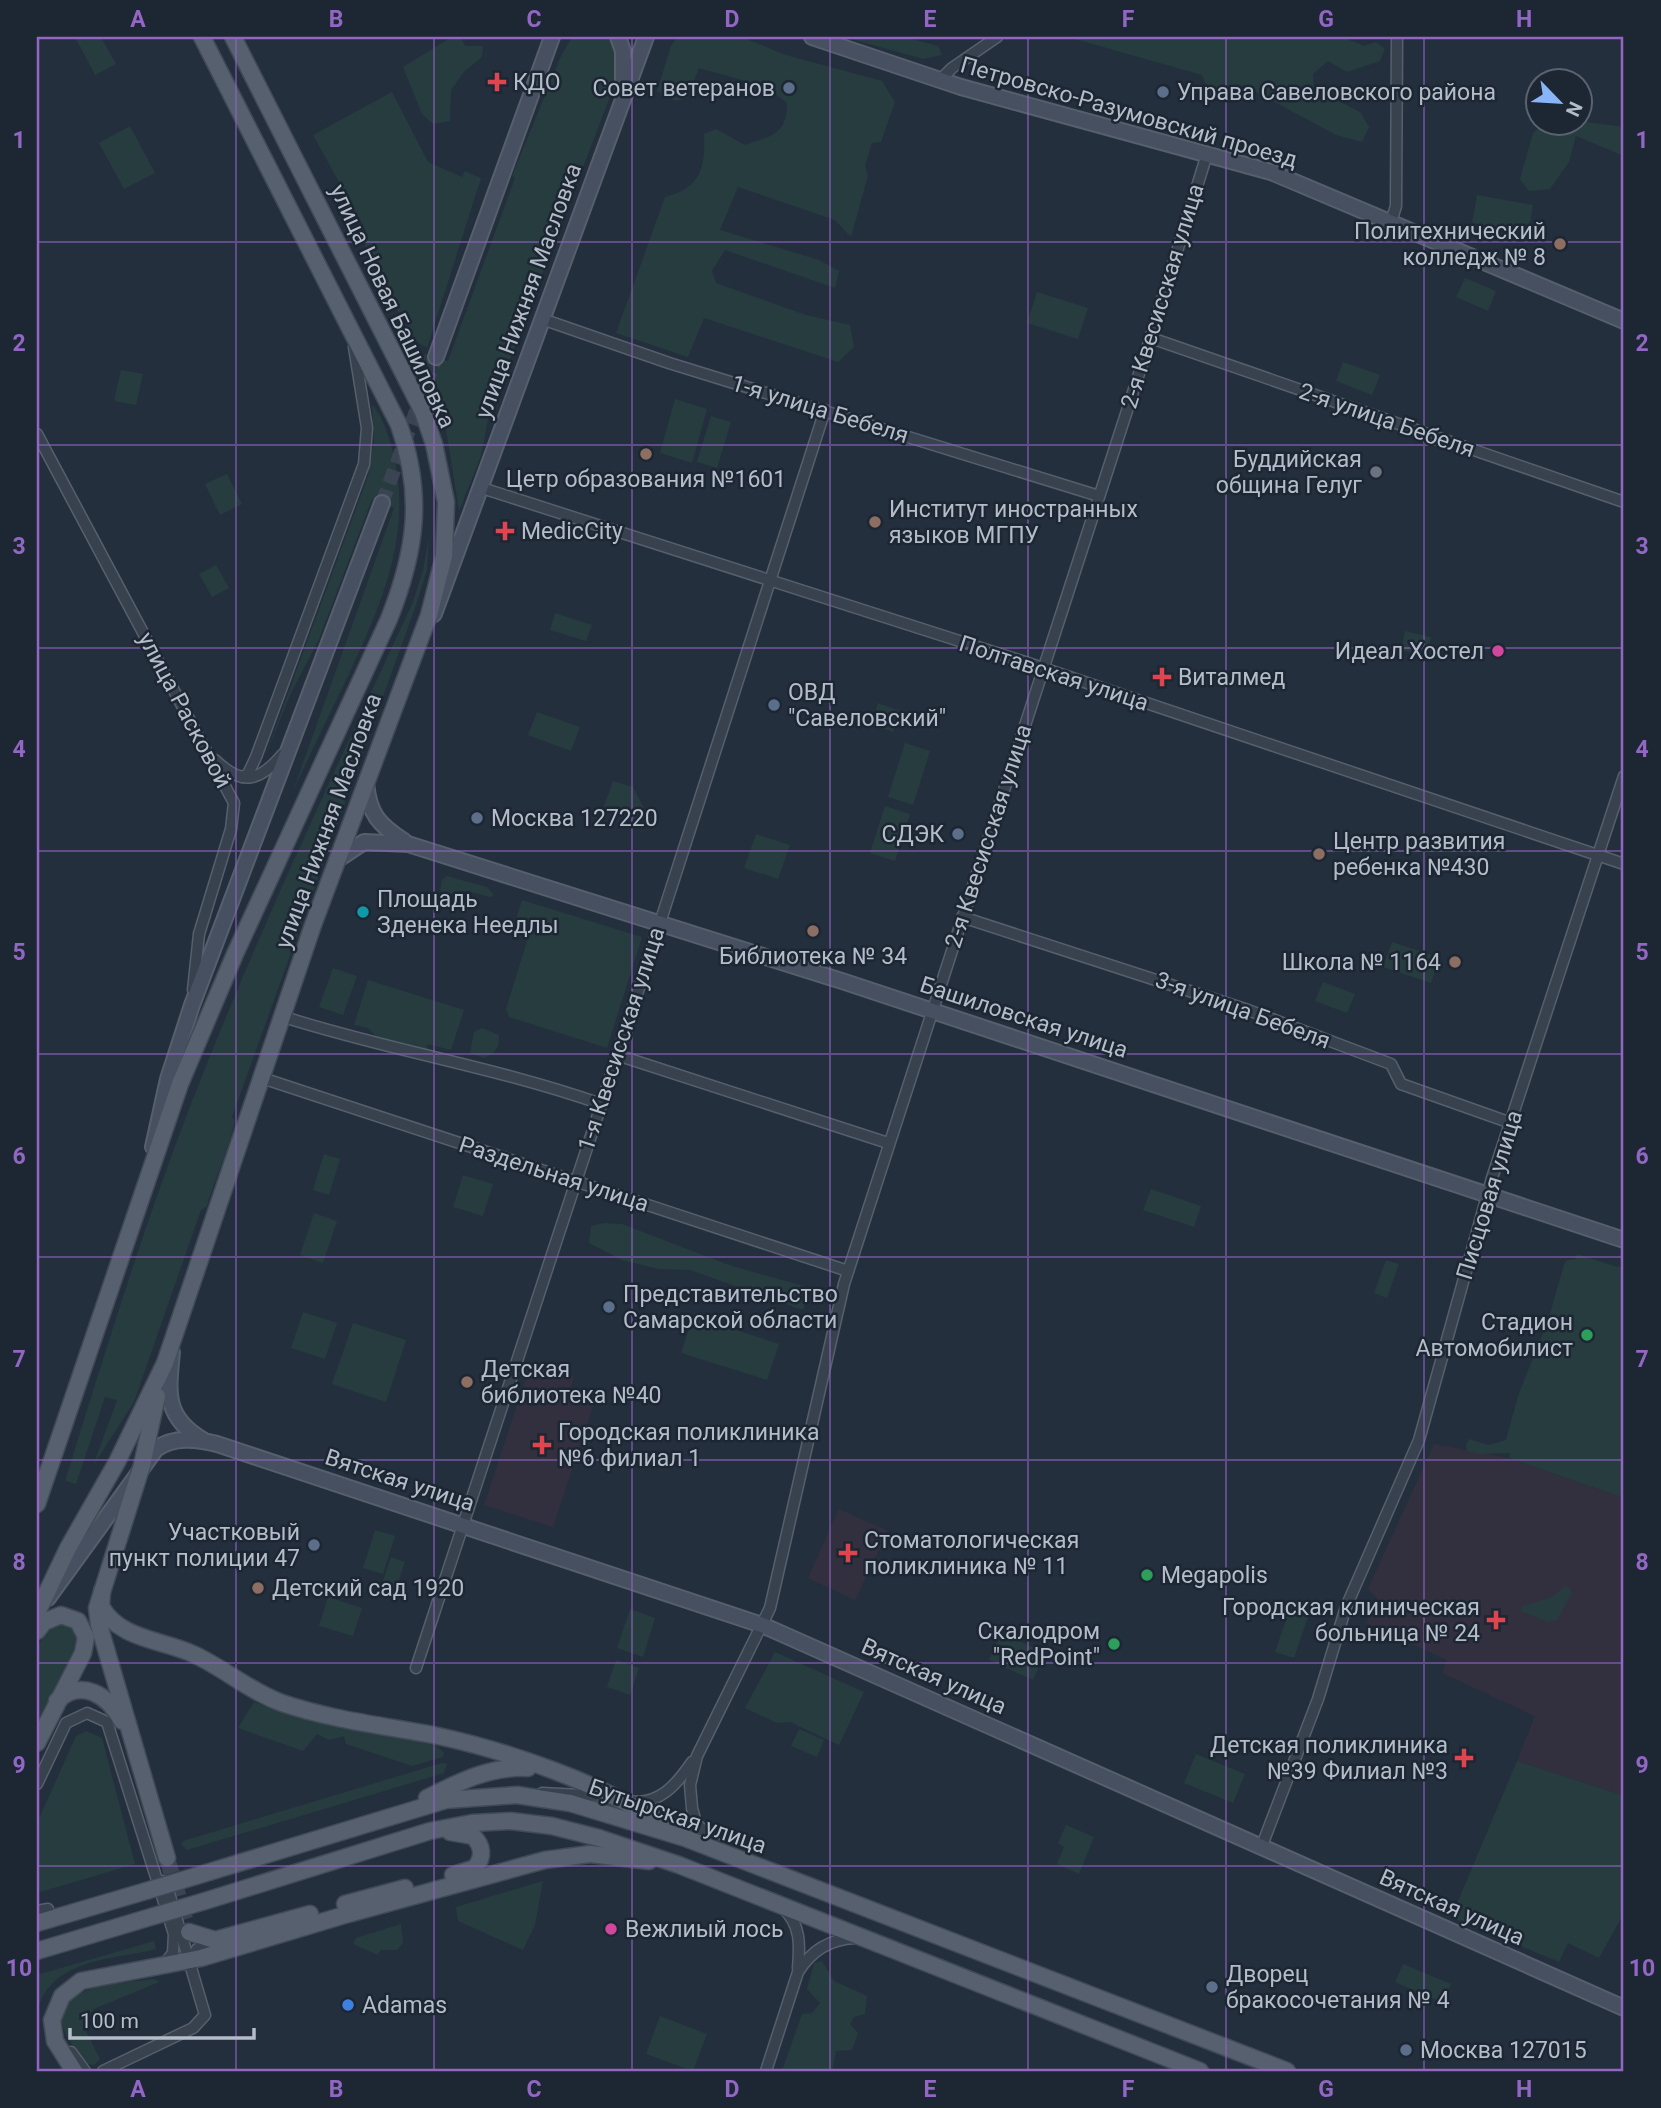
<svg xmlns="http://www.w3.org/2000/svg" width="1661" height="2108" viewBox="0 0 1661 2108" font-family="Roboto,sans-serif">
	<style>
		.medical { fill: #32303f }
		.green { fill: #263c3f }
		.lines { fill: none; stroke-linecap: round; stroke-linejoin: round }
		.secondary-tunnel { stroke: #3a4453; stroke-width: 14; stroke-dasharray: 14 7; stroke-linecap: butt }
		.primary-tunnel { stroke: #3a4453; stroke-width: 16; stroke-dasharray: 16 8; stroke-linecap: butt }
		.street-casing { stroke: #565f6c; stroke-width: 13 }
		.secondary-casing { stroke: #565f6c; stroke-width: 18 }
		.primary-casing { stroke: #414a57; stroke-width: 19 }
		.street { stroke: #38414e; stroke-width: 10 }
		.secondary { stroke: #465061; stroke-width: 14 }
		.primary { stroke: #56606e; stroke-width: 16 }
		.primary-bridge-casing { stroke: #414a57; stroke-width: 19; stroke-linecap: butt }
		.primary-bridge { stroke: #56606e; stroke-width: 16 }
		.grid { fill: none; stroke: #9266c3; stroke-width: 2; stroke-opacity: 0.55 }
		.health-dot { fill: #e0444e; stroke: #1d2633; stroke-width: 2.5 }
		.service-dot { fill: #5c6f8a; stroke: #1d2633; stroke-width: 2.5 }
		.education-dot { fill: #8d6e63; stroke: #1d2633; stroke-width: 2.5 }
		.worship-dot { fill: #6b7280; stroke: #1d2633; stroke-width: 2.5 }
		.hotel-dot { fill: #d1479c; stroke: #1d2633; stroke-width: 2.5 }
		.culture-dot { fill: #0f9aa8; stroke: #1d2633; stroke-width: 2.5 }
		.leisure-dot { fill: #2e9e5b; stroke: #1d2633; stroke-width: 2.5 }
		.shop-dot { fill: #3f7fe0; stroke: #1d2633; stroke-width: 2.5 }
		.labels { text-anchor: middle; stroke-width: 5; stroke-linejoin: round; paint-order: stroke }
		.poi-label { font-size: 23px; fill: #b4bcc9; stroke: #1d2633; text-anchor: start }
		.street-label { font-size: 23px; fill: #b4bcc9; stroke: #1d2633 }
		.neatline { fill: none; stroke: #9266c3; stroke-width: 2.5 }
		.grid-label { font-size: 23px; text-anchor: middle; font-weight: bold; fill: #9266c3 }
	</style>
	<rect width="100%" height="100%" fill="#242f3e"/>
	<g class="medical">
		<path d="M531 1363 574 1377 570 1389 596 1397 553 1527 484 1505Z"/>
		<path d="M1434 1444 1509 1458 1624 1498V1796L1517 1761 1535 1716 1442 1673 1447 1660 1366 1623 1377 1598 1368 1589Z"/>
		<path d="M839 1509 888 1531 855 1600 808 1578Z"/>
	</g>
	<g class="green">
		<path d="M75 37H101L116 64 95 75Z"/>
		<path d="M452 37H461L465 46H483L482 57 464 72 451 90 450 121 433 124 422 114 403 67Z"/>
		<path d="M572 37H611L617 45 619 73 489 414 481 456 459 511 444 416 416 362 425 354 448 361 515 178 512 176 561 56Z"/>
		<path d="M677 37H742L786 55 882 81 895 102 881 142 872 143 865 166 868 176 851 237 835 220 738 187 720 230 819 260 839 271 835 288 725 250 712 271 716 283 806 315 850 325 854 347 838 362 704 318 688 357 616 333 665 197C700 188 706 168 704 134L716 129 745 145C771 136 787 135 787 103L767 87 699 68 687 98 675 101 657 91 671 46Z"/>
		<path d="M844 37H904L938 46 942 55 923 59Z"/>
		<path d="M1068 37H1343L1364 46 1376 42 1385 49 1380 61 1347 72 1328 61 1313 74 1314 88 1360 112 1369 127 1362 142 1336 135 1243 85 1223 98 1211 97 1202 75Z"/>
		<path d="M392 92 428 162 462 177 465 171 481 178 427 348 413 339 365 249 366 231 313 135Z"/>
		<path d="M1581 118 1586 122 1624 127V156L1576 136 1569 162 1550 189 1529 191 1520 179 1533 133 1544 123 1580 122Z"/>
		<path d="M130 126 155 173 124 189 99 143Z"/>
		<path d="M1477 195 1533 205 1528 233 1472 223Z"/>
		<path d="M1465 278 1496 291 1488 311 1456 297Z"/>
		<path d="M1037 292 1088 308 1078 339 1027 323Z"/>
		<path d="M1343 362 1380 375 1372 395 1336 381Z"/>
		<path d="M121 370 143 374 136 405 114 401Z"/>
		<path d="M675 399 707 409 692 463 660 453Z"/>
		<path d="M372 405C382 414 389 437 393 452 413 534 382 603 348 676 329 714 311 753 293 791L394 508 372 499 319 639 291 693 264 759 368 476 374 441Z"/>
		<path d="M711 416 731 422 717 468 697 462Z"/>
		<path d="M227 474 242 504 220 515 205 484Z"/>
		<path d="M429 536 427 570 416 605 232 1117 235 1121C229 1150 215 1177 207 1206L201 1210 134 1402 93 1466 117 1400 105 1397 76 1484 65 1481C104 1356 142 1231 189 1109 256 936 336 768 413 602L423 570Z"/>
		<path d="M216 565 229 588 212 597 199 574Z"/>
		<path d="M555 613 592 625 586 641 550 630Z"/>
		<path d="M1405 631 1431 637 1427 656 1401 650Z"/>
		<path d="M878 703 900 711 893 732 871 724Z"/>
		<path d="M537 712 580 727 571 751 528 735Z"/>
		<path d="M905 743 930 751 913 805 888 797Z"/>
		<path d="M613 781 633 787 645 810 642 822 603 809Z"/>
		<path d="M885 806 910 814 895 861 870 853Z"/>
		<path d="M756 834 790 845 778 879 744 868Z"/>
		<path d="M447 876 487 887 494 895 490 897 467 891 451 894 440 891 442 880Z"/>
		<path d="M522 900 642 937 607 1048 509 1017 506 1009 531 928 515 922Z"/>
		<path d="M1392 942 1440 958 1431 983 1383 967Z"/>
		<path d="M333 968 357 976 343 1015 319 1007Z"/>
		<path d="M368 980 464 1010 451 1050 427 1044V1052L380 1040 368 1028 354 1025Z"/>
		<path d="M1323 982 1355 994 1347 1013 1315 1001Z"/>
		<path d="M482 1028 499 1035C499 1048 496 1053 484 1058L470 1053 474 1032Z"/>
		<path d="M324 1154 340 1159 329 1195 313 1190Z"/>
		<path d="M463 1175 493 1184 483 1216 453 1207Z"/>
		<path d="M1151 1189 1201 1206 1194 1227 1143 1210Z"/>
		<path d="M314 1213 337 1221 323 1263 300 1255Z"/>
		<path d="M604 1223 622 1224 729 1265 810 1288 803 1310 690 1270 658 1269 622 1260 589 1243 591 1226Z"/>
		<path d="M1577 1254 1617 1267 1624 1266V1498L1509 1458 1510 1453 1479 1454 1467 1451 1466 1445 1469 1439 1488 1445 1506 1440 1518 1396 1548 1320 1564 1265 1567 1260 1576 1259Z"/>
		<path d="M1386 1260 1399 1264 1387 1298 1374 1293Z"/>
		<path d="M303 1312 337 1323 325 1359 291 1348Z"/>
		<path d="M693 1316 779 1344 767 1380 681 1353Z"/>
		<path d="M353 1323 406 1340 386 1402 332 1384Z"/>
		<path d="M375 1530 395 1536 383 1574 363 1568Z"/>
		<path d="M391 1557 405 1562 393 1597 379 1593Z"/>
		<path d="M1565 1586 1570 1588 1572 1593 1557 1620 1548 1622 1520 1611 1523 1606 1552 1597Z"/>
		<path d="M328 1597 362 1608 353 1636 319 1626Z"/>
		<path d="M630 1609 655 1618 643 1657 617 1648Z"/>
		<path d="M1289 1611 1308 1617 1294 1658 1275 1652Z"/>
		<path d="M55 1622 72 1624 79 1634 76 1654 37 1722C37 1688 27 1644 55 1622Z"/>
		<path d="M1001 1633 1045 1653 1033 1680 989 1660Z"/>
		<path d="M775 1652 864 1692 839 1745 790 1722 777 1723 745 1708Z"/>
		<path d="M616 1660 639 1668 630 1695 607 1687Z"/>
		<path d="M254 1702 314 1722 436 1745 444 1753 443 1757 412 1766 346 1744 344 1736 329 1740 317 1734 303 1751 238 1728Z"/>
		<path d="M799 1729 824 1740 817 1757 791 1746Z"/>
		<path d="M86 1731 102 1738 135 1864 37 1893V1823L76 1736Z"/>
		<path d="M1196 1754 1245 1774 1233 1803 1184 1783Z"/>
		<path d="M1517 1761 1624 1796V1913L1599 1958 1568 1943 1559 1962 1455 1919 1453 1913Z"/>
		<path d="M442 1763 447 1764 444 1773 187 1850 182 1845 183 1841Z"/>
		<path d="M1066 1825 1094 1837 1079 1874 1057 1864 1064 1847 1058 1843Z"/>
		<path d="M543 1881 535 1925 523 1950 458 1921 456 1907Z"/>
		<path d="M401 1924 403 1943 397 1950H380L378 1955 353 1944 356 1938Z"/>
		<path d="M154 1941 156 1949 149 1951C105 1960 50 1961 37 2012V1975Z"/>
		<path d="M822 1961 834 1981 867 1996 865 2014 854 2017 850 2024 858 2033 852 2050 836 2051 832 2071H782L802 2014 812 2013 820 2003 807 1989 814 1963Z"/>
		<path d="M1403 1964 1451 1984 1443 2003 1395 1982Z"/>
		<path d="M154 1979 159 1982 94 2009 86 2017 84 2027 100 2059 94 2065 87 2064C80 2054 70 2044 65 2032 44 1984 127 1983 154 1979Z"/>
		<path d="M660 2016 707 2034 693 2071 646 2054Z"/>
	</g>
	<g class="lines">
		<path class="secondary-tunnel" d="M382 503 436 357"/>
		<path class="primary-tunnel" d="M167 1858 189 1932"/>
		<g class="street-casing">
			<g id="street">
				<path d="M939 81 952 68 997 37"/>
				<path d="M1391 222 1396 206 1397 37"/>
				<path d="M542 319 669 363 1099 496"/>
				<path d="M1151 338 1624 502"/>
				<path d="M37 434 234 803 231 829 199 934 193 990"/>
				<path d="M482 488 1025 662 1624 864"/>
				<path d="M215 760C243 787 260 781 283 754"/>
				<path d="M242 777 248 774 256 757 364 464 367 428 354 347"/>
				<path d="M962 917 1248 1010 1391 1064 1401 1084 1511 1123"/>
				<path d="M281 1016C386 1050 496 1067 601 1104"/>
				<path d="M617 1055 888 1143"/>
				<path d="M259 1077 848 1271"/>
				<path d="M416 1668 611 1075 825 410"/>
				<path d="M37 1784 66 1723 87 1713 107 1722 174 1934 173 1953 164 1964"/>
				<path d="M542 1793 601 1796"/>
				<path d="M629 1801C659 1806 677 1784 692 1762"/>
				<path d="M719 1847 696 1823 692 1808 690 1785 697 1756 770 1608 844 1284 1147 349 1207 154"/>
				<path d="M1261 1848 1318 1699 1346 1607 1419 1440 1492 1178 1624 776"/>
				<path d="M783 1908C801 1925 800 1945 798 1968"/>
				<path d="M37 1911 48 1909"/>
				<path d="M190 1961 197 1949 213 1940"/>
				<path d="M71 2052 85 2071"/>
				<path d="M103 2071 193 2028 205 2015 169 1893 162 1881"/>
				<path d="M766 2071 798 1972C811 1951 830 1939 855 1938"/>
			</g>
		</g>
		<g class="secondary-casing">
			<g id="secondary">
				<path d="M618 37 623 51V86"/>
				<path d="M812 37 961 87 1271 172 1624 321"/>
				<path d="M436 357 552 37"/>
				<path d="M434 614 646 37"/>
				<path d="M366 783C369 814 379 825 404 841"/>
				<path d="M337 860 364 842 408 844 845 982 1624 1240"/>
				<path d="M153 1147 168 1079 192 1005 382 503"/>
				<path d="M172 1352C168 1393 164 1417 203 1440"/>
				<path d="M48 1598 156 1449C174 1436 197 1439 217 1444L762 1625 1624 2008"/>
			</g>
		</g>
		<g class="primary-casing">
			<g id="primary">
				<path d="M157 1396 142 1465 97 1608 99 1625 167 1858"/>
				<path d="M37 1504 180 1084 235 954 389 619C416 551 424 495 399 425L202 37"/>
				<path d="M102 1591 101 1606C118 1639 163 1640 193 1654 224 1668 249 1691 282 1703 332 1720 386 1726 438 1736 508 1751 602 1784 661 1823"/>
				<path d="M37 1613 68 1548 117 1462 165 1363 313 925 429 615 444 556 446 502 434 444 423 412 233 37"/>
				<path d="M37 1631 44 1622 61 1615 78 1621 86 1637 83 1653 37 1743"/>
				<path d="M57 1701C81 1677 109 1696 122 1721"/>
				<path d="M427 1798C459 1782 490 1766 528 1768"/>
				<path d="M450 1832 473 1836C483 1846 484 1857 475 1868L453 1875"/>
				<path d="M196 1876 446 1800 517 1795 570 1803 685 1838 1287 2071"/>
				<path d="M205 1901 430 1831 472 1823 511 1821 552 1826 599 1838 679 1865 1200 2071"/>
				<path d="M345 1904 405 1888"/>
				<path d="M37 1923 146 1891"/>
				<path d="M189 1932 215 1940 310 1914"/>
				<path d="M37 1951 154 1916"/>
				<path d="M74 2071 55 2041 52 2020 62 1996 81 1981 201 1958 348 1914 545 1860 590 1854 649 1861"/>
			</g>
		</g>
		<use href="#street" class="street"/>
		<use href="#secondary" class="secondary"/>
		<use href="#primary" class="primary"/>
		<g class="primary-bridge-casing">
			<g id="primary-bridge">
				<path d="M146 1891 196 1876"/>
				<path d="M154 1916 205 1901"/>
			</g>
		</g>
		<use href="#primary-bridge" class="primary-bridge"/>
	</g>
	<path class="grid" d="M236 37V2071M434 37V2071M632 37V2071M830 37V2071M1028 37V2071M1226 37V2071M1424 37V2071M37 242H1624M37 445H1624M37 648H1624M37 851H1624M37 1054H1624M37 1257H1624M37 1460H1624M37 1663H1624M37 1866H1624"/>
	<g class="health-dot">
		<path d="M493.5 71.5h7v7h7v7h-7v7h-7v-7h-7v-7h7z"/>
		<path d="M501.5 520.5h7v7h7v7h-7v7h-7v-7h-7v-7h7z"/>
		<path d="M1158.5 666.5h7v7h7v7h-7v7h-7v-7h-7v-7h7z"/>
		<path d="M538.5 1434.5h7v7h7v7h-7v7h-7v-7h-7v-7h7z"/>
		<path d="M844.5 1542.5h7v7h7v7h-7v7h-7v-7h-7v-7h7z"/>
		<path d="M1492.5 1609.5h7v7h7v7h-7v7h-7v-7h-7v-7h7z"/>
		<path d="M1460.5 1747.5h7v7h7v7h-7v7h-7v-7h-7v-7h7z"/>
	</g>
	<g class="service-dot">
		<circle cx="789" cy="88" r="7"/>
		<circle cx="1163" cy="92" r="7"/>
		<circle cx="774" cy="705" r="7"/>
		<circle cx="477" cy="818" r="7"/>
		<circle cx="958" cy="834" r="7"/>
		<circle cx="609" cy="1307" r="7"/>
		<circle cx="314" cy="1545" r="7"/>
		<circle cx="1212" cy="1987" r="7"/>
		<circle cx="1406" cy="2050" r="7"/>
	</g>
	<g class="education-dot">
		<circle cx="1560" cy="244" r="7"/>
		<circle cx="646" cy="454" r="7"/>
		<circle cx="875" cy="522" r="7"/>
		<circle cx="1319" cy="854" r="7"/>
		<circle cx="813" cy="931" r="7"/>
		<circle cx="1455" cy="962" r="7"/>
		<circle cx="467" cy="1382" r="7"/>
		<circle cx="258" cy="1588" r="7"/>
	</g>
	<circle class="worship-dot" cx="1376" cy="472" r="7"/>
	<g class="hotel-dot">
		<circle cx="1498" cy="651" r="7"/>
		<circle cx="611" cy="1929" r="7"/>
	</g>
	<circle class="culture-dot" cx="363" cy="912" r="7"/>
	<g class="leisure-dot">
		<circle cx="1587" cy="1335" r="7"/>
		<circle cx="1147" cy="1575" r="7"/>
		<circle cx="1114" cy="1644" r="7"/>
	</g>
	<circle class="shop-dot" cx="348" cy="2005" r="7"/>
	<g class="labels">
		<g class="poi-label">
			<text x="513" y="90">КДО</text>
			<text x="775" y="96" text-anchor="end">Совет ветеранов</text>
			<text x="1177" y="100">Управа Савеловского района</text>
			<text x="1546" y="239" text-anchor="end">Политехнический<tspan x="1546" dy="26">колледж № 8</tspan></text>
			<text x="1362" y="467" text-anchor="end">Буддийская<tspan x="1362" dy="26">община Гелуг</tspan></text>
			<text x="646" y="487" text-anchor="middle">Цетр образования №1601</text>
			<text x="889" y="517">Институт иностранных<tspan x="889" dy="26">языков МГПУ</tspan></text>
			<text x="521" y="539">MedicCity</text>
			<text x="1484" y="659" text-anchor="end">Идеал Хостел</text>
			<text x="1178" y="685">Виталмед</text>
			<text x="788" y="700">ОВД<tspan x="788" dy="26">"Савеловский"</tspan></text>
			<text x="491" y="826">Москва 127220</text>
			<text x="944" y="842" text-anchor="end">СДЭК</text>
			<text x="1333" y="849">Центр развития<tspan x="1333" dy="26">ребенка №430</tspan></text>
			<text x="377" y="907">Площадь<tspan x="377" dy="26">Зденека Неедлы</tspan></text>
			<text x="813" y="964" text-anchor="middle">Библиотека № 34</text>
			<text x="1441" y="970" text-anchor="end">Школа № 1164</text>
			<text x="623" y="1302">Представительство<tspan x="623" dy="26">Самарской области</tspan></text>
			<text x="1573" y="1330" text-anchor="end">Стадион<tspan x="1573" dy="26">Автомобилист</tspan></text>
			<text x="481" y="1377">Детская<tspan x="481" dy="26">библиотека №40</tspan></text>
			<text x="558" y="1440">Городская поликлиника<tspan x="558" dy="26">№6 филиал 1</tspan></text>
			<text x="300" y="1540" text-anchor="end">Участковый<tspan x="300" dy="26">пункт полиции 47</tspan></text>
			<text x="864" y="1548">Стоматологическая<tspan x="864" dy="26">поликлиника № 11</tspan></text>
			<text x="1161" y="1583">Megapolis</text>
			<text x="272" y="1596">Детский сад 1920</text>
			<text x="1480" y="1615" text-anchor="end">Городская клиническая<tspan x="1480" dy="26">больница № 24</tspan></text>
			<text x="1100" y="1639" text-anchor="end">Скалодром<tspan x="1100" dy="26">"RedPoint"</tspan></text>
			<text x="1448" y="1753" text-anchor="end">Детская поликлиника<tspan x="1448" dy="26">№39 Филиал №3</tspan></text>
			<text x="625" y="1937">Вежлиый лось</text>
			<text x="1226" y="1982">Дворец<tspan x="1226" dy="26">бракосочетания № 4</tspan></text>
			<text x="362" y="2013">Adamas</text>
			<text x="1420" y="2058">Москва 127015</text>
		</g>
		<g class="street-label">
			<text transform="translate(1129 112) rotate(16)" y="8">Петровско-Разумовский проезд</text>
			<text transform="translate(528 291) rotate(-70)" y="8">улица Нижняя Масловка</text>
			<text transform="translate(1162 296) rotate(-73)" y="8">2-я Квесисская улица</text>
			<text transform="translate(393 306) rotate(65)" y="8">улица Новая Башиловка</text>
			<text transform="translate(820 409) rotate(17)" y="8">1-я улица Бебеля</text>
			<text transform="translate(1387 420) rotate(19)" y="8">2-я улица Бебеля</text>
			<text transform="translate(1054 673) rotate(18)" y="8">Полтавская улица</text>
			<text transform="translate(185 710) rotate(62)" y="8">улица Расковой</text>
			<text transform="translate(328 821) rotate(-70)" y="8">улица Нижняя Масловка</text>
			<text transform="translate(988 836) rotate(-72)" y="8">2-я Квесисская улица</text>
			<text transform="translate(1243 1010) rotate(20)" y="8">3-я улица Бебеля</text>
			<text transform="translate(1024 1017) rotate(18)" y="8">Башиловская улица</text>
			<text transform="translate(621 1039) rotate(-72)" y="8">1-я Квесисская улица</text>
			<text transform="translate(554 1174) rotate(18)" y="8">Раздельная улица</text>
			<text transform="translate(1489 1195) rotate(-73)" y="8">Писцовая улица</text>
			<text transform="translate(400 1480) rotate(18)" y="8">Вятская улица</text>
			<text transform="translate(934 1676) rotate(24)" y="8">Вятская улица</text>
			<text transform="translate(678 1816) rotate(19)" y="8">Бутырская улица</text>
			<text transform="translate(1452 1907) rotate(24)" y="8">Вятская улица</text>
		</g>
	</g>
	<rect width="1661" height="2108" fill="none" stroke="#1d2633" stroke-width="77"/>
	<g transform="translate(1559 102) rotate(115)"><circle r="33" fill="#1d2633" stroke="#59626f" stroke-width="2"/>
	<path d="M0-5L12 26L0 18L-12 26Z" fill="#8ab4f8"/>
	<text y="-10" font-size="19" font-weight="bold" text-anchor="middle" fill="#b4bcc9">N</text>
	</g>
	<path d="M70 2028v10h184v-10" fill="none" stroke="#b4bcc9" stroke-width="3.5"/>
	<text x="80" y="2028" font-size="21" fill="#b4bcc9" stroke="#1d2633" stroke-width="5" paint-order="stroke">100 m</text>
	<rect x="38" y="38" width="1584" height="2032" class="neatline"/>
	<g class="grid-label">
		<text x="138" y="27">A</text>
		<text x="336" y="27">B</text>
		<text x="534" y="27">C</text>
		<text x="732" y="27">D</text>
		<text x="930" y="27">E</text>
		<text x="1128" y="27">F</text>
		<text x="1326" y="27">G</text>
		<text x="1524" y="27">H</text>
		<text x="19" y="148">1</text>
		<text x="1642" y="148">1</text>
		<text x="19" y="351">2</text>
		<text x="1642" y="351">2</text>
		<text x="19" y="554">3</text>
		<text x="1642" y="554">3</text>
		<text x="19" y="757">4</text>
		<text x="1642" y="757">4</text>
		<text x="19" y="960">5</text>
		<text x="1642" y="960">5</text>
		<text x="19" y="1164">6</text>
		<text x="1642" y="1164">6</text>
		<text x="19" y="1367">7</text>
		<text x="1642" y="1367">7</text>
		<text x="19" y="1570">8</text>
		<text x="1642" y="1570">8</text>
		<text x="19" y="1773">9</text>
		<text x="1642" y="1773">9</text>
		<text x="19" y="1976">10</text>
		<text x="1642" y="1976">10</text>
		<text x="138" y="2097">A</text>
		<text x="336" y="2097">B</text>
		<text x="534" y="2097">C</text>
		<text x="732" y="2097">D</text>
		<text x="930" y="2097">E</text>
		<text x="1128" y="2097">F</text>
		<text x="1326" y="2097">G</text>
		<text x="1524" y="2097">H</text>
	</g>
</svg>
